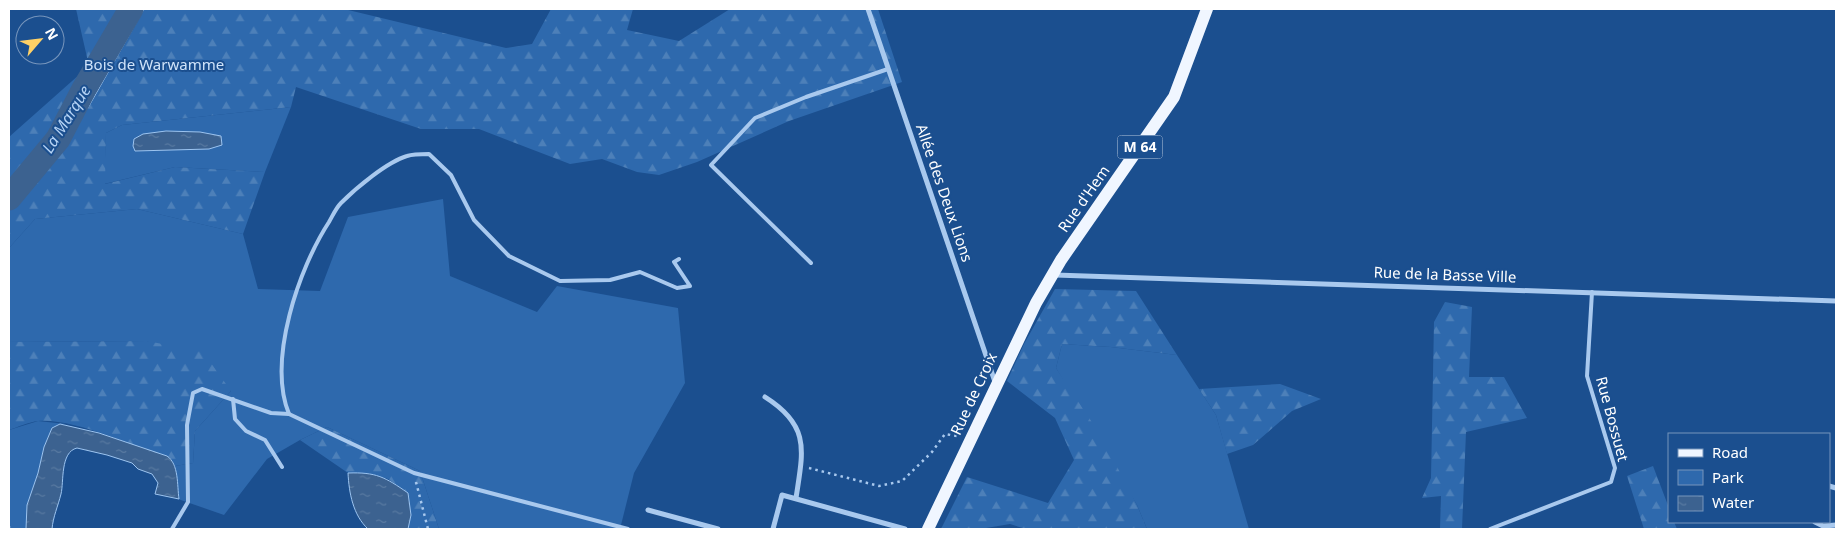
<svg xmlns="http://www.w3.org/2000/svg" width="1845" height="538" viewBox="0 0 1845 538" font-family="'Noto Sans',sans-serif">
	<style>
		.green { fill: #2e69ad }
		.forest { fill: url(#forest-firs) }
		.water { fill: url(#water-ripples); stroke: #9cc4f0 }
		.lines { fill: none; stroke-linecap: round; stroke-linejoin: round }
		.river { stroke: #3c6290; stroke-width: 25 }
		.path { stroke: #a9c9ee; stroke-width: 2.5; stroke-dasharray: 2.5 4; stroke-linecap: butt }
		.service { stroke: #a9c9ee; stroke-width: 4 }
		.minor { stroke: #a9c9ee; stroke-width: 5 }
		.primary { stroke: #f0f6ff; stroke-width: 12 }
		.labels { text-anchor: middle; stroke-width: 4; stroke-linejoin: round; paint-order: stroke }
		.shield { fill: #1b4f8f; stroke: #bbcadd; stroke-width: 1 }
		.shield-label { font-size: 14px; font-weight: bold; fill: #fff }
		.park-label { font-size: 15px; fill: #cfe3fa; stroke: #1b4f8f }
		.street-label { font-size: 15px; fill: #fff; stroke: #1b4f8f }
		.water-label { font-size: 16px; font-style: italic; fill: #b5d3f5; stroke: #1b4f8f }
	</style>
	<defs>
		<pattern id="forest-firs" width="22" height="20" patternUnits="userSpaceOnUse" patternTransform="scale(1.25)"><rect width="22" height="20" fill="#2e69ad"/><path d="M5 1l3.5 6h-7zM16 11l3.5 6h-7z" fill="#4d80b9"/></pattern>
		<pattern id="water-ripples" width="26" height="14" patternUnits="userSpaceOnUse" patternTransform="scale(1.25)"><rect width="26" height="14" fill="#3c6290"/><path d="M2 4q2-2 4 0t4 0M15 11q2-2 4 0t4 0" fill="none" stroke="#597aa1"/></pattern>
	</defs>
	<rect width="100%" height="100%" fill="#1b4f8f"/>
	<g class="green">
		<path d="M291 107 265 172 175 167 104 184 106 133 122 125Z"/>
		<path d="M443 199 450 276 537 312 557 286 678 308 685 383 634 473 620 529H439L420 471 327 427 300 440 267 459 224 515 178 499 175 466 193 463 195 431 231 391 147 341 9 342V248L35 219 137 209 243 234 258 289 320 291 348 217Z"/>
		<path d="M1062 344 1111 347 1177 355 1216 415 1249 529H1147L1137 505 1056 368Z"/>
		<path d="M38 421 66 424H60L52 428 44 447 38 473 27 505 26 529H9V430Z"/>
	</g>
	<g class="forest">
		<path d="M76 9H344L506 48 532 44 551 9H633L627 30 679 41 730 9H878L902 82 789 121 697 162 659 175 637 172 602 159 570 164 479 129H421L296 87 291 107 122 125 106 133 105 184 175 167 265 172 243 234 137 209 35 219 9 248V137L89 66Z"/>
		<path d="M1055 289 1136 291 1177 355 1111 347 1062 344 1056 368 1101 436 1137 505 1147 529H1026L1010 524 980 529H941L967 477 1048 503 1074 460 1055 418 1007 381 1024 344Z"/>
		<path d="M1445 302 1472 307 1469 377H1504L1527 418 1466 432 1462 529H1440L1441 496 1422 498 1431 478 1434 322Z"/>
		<path d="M147 341 203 352 231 391 195 431 193 463 175 466 172 460C137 447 74 418 38 421 29 422 18 427 9 430V342Z"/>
		<path d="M1280 384 1321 399 1292 411 1253 445 1227 454 1216 415 1199 389Z"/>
		<path d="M327 427 420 471 439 529H408L411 515 408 493 388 479 367 473H348L300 440Z"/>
		<path d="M1653 466 1669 508V522H1674L1677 529H1644L1627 476Z"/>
	</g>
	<g class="water">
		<path d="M135 9H144L89 106 59 147 51 142 82 102Z"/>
		<path d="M166 131 200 132 221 136 222 145 209 149 135 151 133 146 134 139 143 134Z"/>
		<path d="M60 424 99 433 167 456C179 464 177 485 179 499L155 494 158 483 152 474 138 469 132 463 107 455 77 448C60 452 64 482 61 494 58 506 53 517 52 529H26L27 505 38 473 44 447 52 428Z"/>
		<path d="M348 473C376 472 385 477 408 493L411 515 408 529H368C353 515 349 493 348 473Z"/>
	</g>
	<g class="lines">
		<path class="river" d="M9 198 58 139 84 89 131 9"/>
		<g class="path">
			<path d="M809 468 879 486 902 481 932 452 945 434 957 436"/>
			<path d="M416 482 428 529"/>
			<path d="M9 526V529"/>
		</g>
		<g class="service">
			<path d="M811 263 711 165 755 118 806 97 888 69"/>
			<path d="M233 399 235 419 246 431 265 440 282 467"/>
			<path d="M289 414C267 360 299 268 329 222 333 215 336 208 341 203 356 188 387 162 407 156 413 154 422 154 429 154L451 175 474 220 509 256 560 281 610 280 640 272 677 288 690 286 674 262 679 259"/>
			<path d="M172 529 188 502 187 425 193 393 202 389 271 413 289 414 414 473 628 529"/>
			<path d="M1490 529 1611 482 1615 468 1587 376 1592 292"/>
		</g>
		<g class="minor">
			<path d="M868 9 995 382"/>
			<path d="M1055 275 1836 301"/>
			<path d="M765 397C811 426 803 451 796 498"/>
			<path d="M1829 486 1836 488"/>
			<path d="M648 510 718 529"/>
			<path d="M1815 522 1823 526 1836 525"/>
			<path d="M773 529 782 495 905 529"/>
		</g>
		<path class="primary" d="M928 529 1036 303 1061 260 1174 97 1207 9"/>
	</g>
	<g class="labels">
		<rect class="shield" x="1117.5" y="135.5" width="45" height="23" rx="4"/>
		<g class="shield-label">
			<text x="1140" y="152">M 64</text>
		</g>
		<g class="park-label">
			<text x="154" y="70">Bois de Warwamme</text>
		</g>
		<g class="street-label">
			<text transform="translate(944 193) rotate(71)" y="5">Allée des Deux Lions</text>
			<text transform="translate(1084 199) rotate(-55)" y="5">Rue d'Hem</text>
			<text transform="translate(1445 275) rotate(2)" y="5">Rue de la Basse Ville</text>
			<text transform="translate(974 394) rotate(-65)" y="5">Rue de Croix</text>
			<text transform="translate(1612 419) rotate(75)" y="5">Rue Bossuet</text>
		</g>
		<g class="water-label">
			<text transform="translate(66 119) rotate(-58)" y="6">La Marque</text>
		</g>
	</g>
	<rect width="1845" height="538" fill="none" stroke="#ffffff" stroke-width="20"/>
	<rect x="1668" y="433" width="162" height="90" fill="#1b4f8f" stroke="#7695bc"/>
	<rect x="1678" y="449" width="25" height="8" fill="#f0f6ff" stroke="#7695bc"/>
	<text x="1712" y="458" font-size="15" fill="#ffffff">Road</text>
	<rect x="1678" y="470" width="25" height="15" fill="#2e69ad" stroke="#7695bc"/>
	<text x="1712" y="483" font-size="15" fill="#ffffff">Park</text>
	<rect x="1678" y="496" width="25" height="15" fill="url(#water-ripples)" stroke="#7695bc"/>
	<text x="1712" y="508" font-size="15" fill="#ffffff">Water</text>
	<g transform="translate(40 40) rotate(62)"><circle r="24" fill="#1b4f8f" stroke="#7695bc"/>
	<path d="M0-4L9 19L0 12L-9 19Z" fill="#ffd166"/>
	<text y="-8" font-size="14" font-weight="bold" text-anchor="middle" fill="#ffffff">N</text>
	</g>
</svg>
